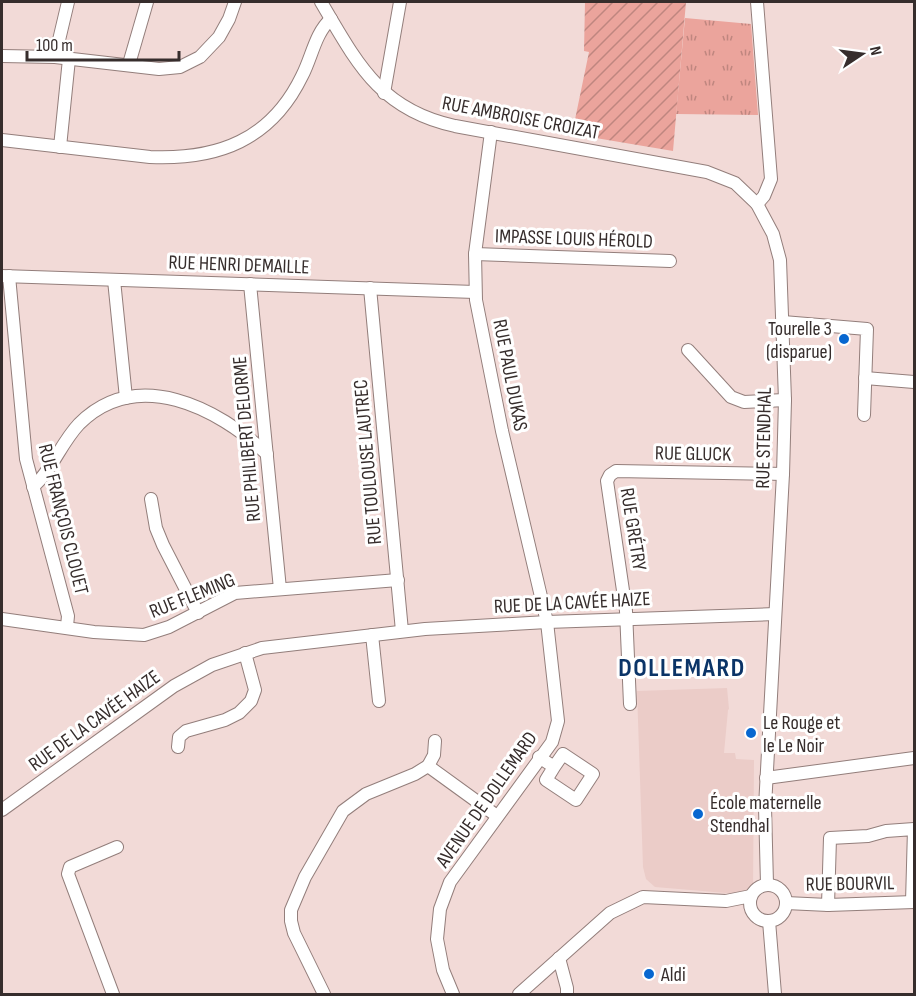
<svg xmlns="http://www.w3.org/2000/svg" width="916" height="996" viewBox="0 0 916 996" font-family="'Sofia Sans Condensed',sans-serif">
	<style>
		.built { fill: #ebccc8 }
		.grass { fill: url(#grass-tufts) }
		.garden { fill: url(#garden-furrows) }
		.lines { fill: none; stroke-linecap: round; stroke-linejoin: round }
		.minor-casing { stroke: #937e7b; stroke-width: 14 }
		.minor { stroke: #fff; stroke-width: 12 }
		.poi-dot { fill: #0867d0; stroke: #fff; stroke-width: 2 }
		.labels { text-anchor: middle; stroke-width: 6; stroke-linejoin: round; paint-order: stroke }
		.street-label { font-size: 20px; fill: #362d2c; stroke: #fff }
		.poi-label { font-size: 20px; fill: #362d2c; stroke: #fff; text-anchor: start }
		.district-label { font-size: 26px; font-weight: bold; letter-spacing: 1.5px; fill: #0b3467; stroke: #fff }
	</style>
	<defs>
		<pattern id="grass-tufts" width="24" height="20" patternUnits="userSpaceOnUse" patternTransform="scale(1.5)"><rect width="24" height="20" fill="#eba49c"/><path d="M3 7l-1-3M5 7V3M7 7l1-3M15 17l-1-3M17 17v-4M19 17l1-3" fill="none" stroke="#bf867f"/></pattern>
		<pattern id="garden-furrows" width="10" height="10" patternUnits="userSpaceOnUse" patternTransform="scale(1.5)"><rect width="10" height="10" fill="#eba49c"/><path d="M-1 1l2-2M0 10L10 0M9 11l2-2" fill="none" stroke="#bf867f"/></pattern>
	</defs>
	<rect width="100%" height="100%" fill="#f2dad7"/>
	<path class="built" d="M727 688 729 709 728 710 724 753H735L736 759 754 760 753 892 749 895 655 887 646 879 643 867 637 691Z"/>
	<path class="grass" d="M685 18 751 24 758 115 676 114Z"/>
	<path class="garden" d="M585 2H686L673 151 572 134 589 52 584 51Z"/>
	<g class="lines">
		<g class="minor-casing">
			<g id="minor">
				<path d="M321 2C357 63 380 110 455 126L707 172 735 183 757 204 773 234 780 260 785 400 783 474 765 807 767 884"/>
				<path d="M757 2 771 179 764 196 757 204"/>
				<path d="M2 56 55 57 159 69 180 67 200 57 219 37 229 19 235 2"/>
				<path d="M55 57 68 2"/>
				<path d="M129 64 147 2"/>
				<path d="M384 93 400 2"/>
				<path d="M2 140 150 157C218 160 271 140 302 76 312 57 315 33 331 19"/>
				<path d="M60 147 69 59"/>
				<path d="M475 254 670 261"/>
				<path d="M2 276 475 292"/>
				<path d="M9 276 26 459 68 616 67 626"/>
				<path d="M114 280 126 398"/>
				<path d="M250 284 280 589"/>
				<path d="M370 288 402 631"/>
				<path d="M783 322 867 329 864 415"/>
				<path d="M688 350 731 397 744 402 785 400"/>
				<path d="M865 378 914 382"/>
				<path d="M33 487C52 470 61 443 79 424 137 366 218 408 267 454"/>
				<path d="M151 499 156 528 163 545 198 613"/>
				<path d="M2 619 94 632 144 635 169 627 235 593 398 580"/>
				<path d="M372 635 379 701"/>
				<path d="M630 704 626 611 607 481 610 475 616 471 783 474"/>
				<path d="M178 747 179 737 186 731 225 720 239 713 251 701 255 690 245 653"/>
				<path d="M539 757 554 767 563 754 593 774 576 800 546 780 554 767"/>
				<path d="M428 766 434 755 435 741"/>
				<path d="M766 778 914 758"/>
				<path d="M2 810 174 686 212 665 262 648 425 629 547 622 775 614"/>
				<circle cx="768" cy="903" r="18"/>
				<path d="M786 903 828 905 914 902"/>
				<path d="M828 905 830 838 868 836 886 831 914 829 912 902"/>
				<path d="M769 921 775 994"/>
				<path d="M559 958 567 988V994"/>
				<path d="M113 994 68 874 70 867 117 847"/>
				<path d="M324 994 294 933 291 921V910L305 877 343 811 366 794 415 774 428 766 497 816"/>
				<path d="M453 994 443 970 437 939 440 909 450 882 552 742 558 721 547 622 502 431 476 300 475 254 491 132"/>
				<path d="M519 994 610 913 643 897 726 901 751 896"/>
			</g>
		</g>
		<use href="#minor" class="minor"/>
	</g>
	<g class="poi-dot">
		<circle cx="844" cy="339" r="6"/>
		<circle cx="751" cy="733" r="6"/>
		<circle cx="698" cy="814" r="6"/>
		<circle cx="649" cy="974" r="6"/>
	</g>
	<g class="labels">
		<g class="street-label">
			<text transform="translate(521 117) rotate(11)" y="7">RUE AMBROISE CROIZAT</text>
			<text transform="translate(574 238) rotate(2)" y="7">IMPASSE LOUIS HÉROLD</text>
			<text transform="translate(239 264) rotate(2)" y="7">RUE HENRI DEMAILLE</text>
			<text transform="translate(511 375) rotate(79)" y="7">RUE PAUL DUKAS</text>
			<text transform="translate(763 438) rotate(-89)" y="7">RUE STENDHAL</text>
			<text transform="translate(246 439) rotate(-95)" y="7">RUE PHILIBERT DELORME</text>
			<text transform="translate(693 453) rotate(1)" y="7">RUE GLUCK</text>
			<text transform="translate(367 462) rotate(-95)" y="7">RUE TOULOUSE LAUTREC</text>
			<text transform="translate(64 519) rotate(76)" y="7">RUE FRANÇOIS CLOUET</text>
			<text transform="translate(634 529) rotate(81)" y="7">RUE GRÉTRY</text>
			<text transform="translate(192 595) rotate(-22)" y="7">RUE FLEMING</text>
			<text transform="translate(572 602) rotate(-3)" y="7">RUE DE LA CAVÉE HAIZE</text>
			<text transform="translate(94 720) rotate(-36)" y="7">RUE DE LA CAVÉE HAIZE</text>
			<text transform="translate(486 799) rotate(-55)" y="7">AVENUE DE DOLLEMARD</text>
			<text transform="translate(850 883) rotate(-1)" y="7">RUE BOURVIL</text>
		</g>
		<g class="poi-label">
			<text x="832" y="335" text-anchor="end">Tourelle 3<tspan x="832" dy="23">(disparue)</tspan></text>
			<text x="763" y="729">Le Rouge et<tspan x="763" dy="23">le Le Noir</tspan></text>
			<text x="710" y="809">École maternelle<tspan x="710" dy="23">Stendhal</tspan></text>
			<text x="661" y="981">Aldi</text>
		</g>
		<g class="district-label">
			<text x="682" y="676">DOLLEMARD</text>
		</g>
	</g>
	<rect width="916" height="996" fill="none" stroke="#362d2c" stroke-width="6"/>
	<g transform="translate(862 54) rotate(77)" stroke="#ffffff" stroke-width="4.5" paint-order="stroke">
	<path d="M0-4.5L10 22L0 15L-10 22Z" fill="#362d2c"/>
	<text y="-9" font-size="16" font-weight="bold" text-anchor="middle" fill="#362d2c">N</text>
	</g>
	<path d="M27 51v9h152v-9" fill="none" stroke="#362d2c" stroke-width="3"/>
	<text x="36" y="51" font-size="18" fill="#362d2c" stroke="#ffffff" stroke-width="4.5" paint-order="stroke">100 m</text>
</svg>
